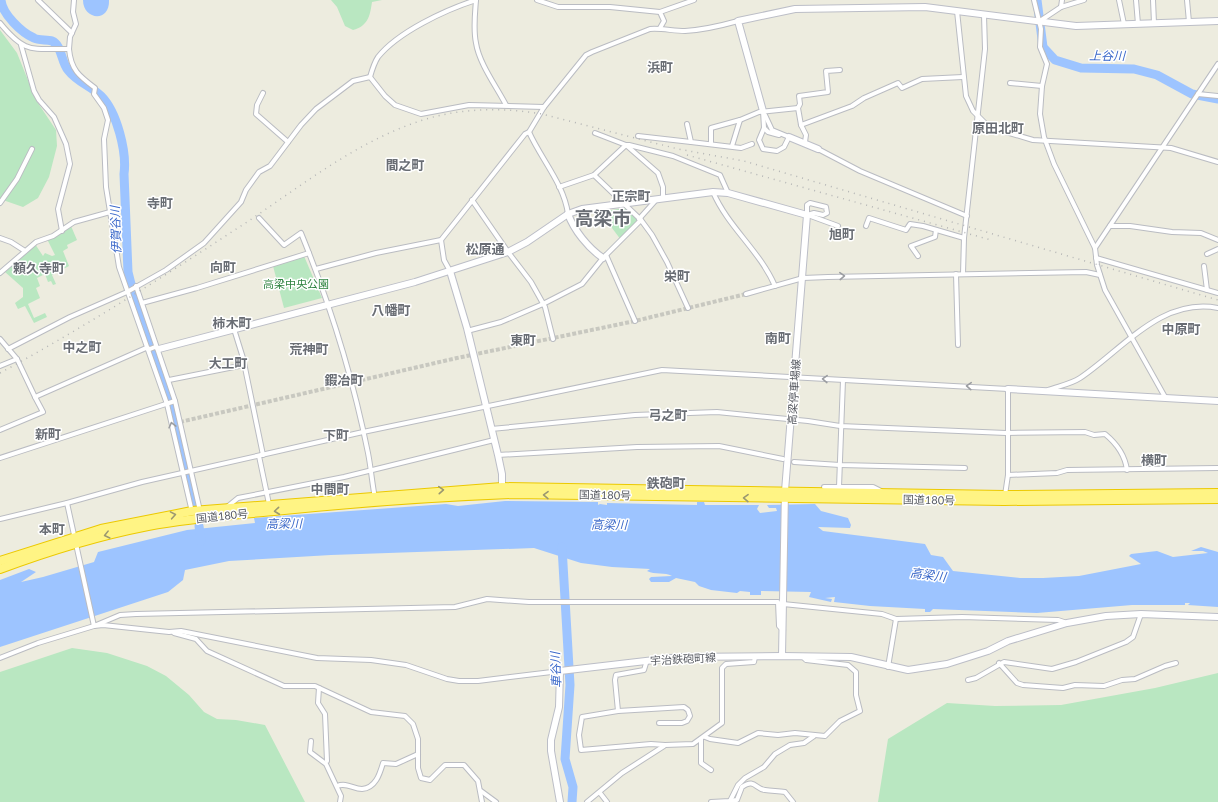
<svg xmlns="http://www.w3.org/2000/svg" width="1218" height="802" viewBox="0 0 1218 802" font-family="Lato,'Noto Sans JP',sans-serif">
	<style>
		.green { fill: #b9e7c1 }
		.water { fill: #9dc4ff }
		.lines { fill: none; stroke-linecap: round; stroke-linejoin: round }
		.river { stroke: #9dc4ff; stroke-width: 9 }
		.street-tunnel { stroke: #c8c8c0; stroke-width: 4; stroke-dasharray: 4 2; stroke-linecap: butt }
		.street-casing { stroke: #babcc2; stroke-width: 6 }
		.secondary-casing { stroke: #bcbec7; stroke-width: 8 }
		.highway-casing { stroke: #ecc900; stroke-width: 10 }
		.street { stroke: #fff; stroke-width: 4 }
		.secondary { stroke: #fff; stroke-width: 6 }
		.highway { stroke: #fff484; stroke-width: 8 }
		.rail { stroke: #b5b6b6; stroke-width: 1.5; stroke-dasharray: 1 5; stroke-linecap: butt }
		.oneway { stroke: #9b9da1 }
		.oneway2 { stroke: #9b9870 }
		.labels { text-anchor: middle; stroke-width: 3; stroke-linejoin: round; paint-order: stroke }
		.park-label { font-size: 11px; fill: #2e8340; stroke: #fff }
		.street-label { font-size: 11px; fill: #585b62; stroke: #fff }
		.water-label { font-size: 12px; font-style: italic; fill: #3967c9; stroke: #fff }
		.quarter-label { font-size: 13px; font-weight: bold; fill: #696d74; stroke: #fff }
		.town-label { font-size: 19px; font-weight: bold; fill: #696d74; stroke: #fff }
	</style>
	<rect width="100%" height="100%" fill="#edecdf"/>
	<g class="green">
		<path d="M331 0H382L372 2C370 16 368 26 353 30L345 26 337 7Z"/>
		<path d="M0 30 17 53 36 100 56 130 57 146 49 177 38 198 23 207 0 199Z"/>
		<path d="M624 208 637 219V222L621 240 600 212Z"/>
		<path d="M71 226 77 240 67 245 68 248 63 251 69 266 52 275 56 284 53 285 51 281 48 282 45 274 37 278 40 286 36 288 40 298 28 304 34 318 45 313 47 317 34 323 25 306 18 309 15 303 23 297V288L5 272 35 244 43 256 45 253 52 256 55 255 47 239 58 235Z"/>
		<path d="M304 256 322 298 284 308 273 266Z"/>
		<path d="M72 648 107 653 147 666 166 676 189 695 204 712 217 719 236 720 265 725 305 802H0V672Z"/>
		<path d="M1218 673V802H878L888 739 947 703 995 706 1061 705 1155 688Z"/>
	</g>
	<g class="water">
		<path d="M83 0H109C110 23 83 20 83 0Z"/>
		<path d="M505 501 598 502V505L600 504 607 505V503L697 505V502H704L705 505H759L757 509 760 513 777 511 776 508H769L767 505 815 504 821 511 848 518 851 525 850 528 818 527 823 531 925 544 931 555 943 557 953 571 1020 578H1043L1079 576 1141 564 1129 556 1131 554 1157 551 1173 557 1208 553 1203 551H1191L1201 547 1218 552V607L1188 605 1190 603H1185V605H1132L1037 613 933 609 930 612H925V609L870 606 834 602 835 597 825 598 832 599 831 602 809 597 811 592 761 591V595H750V592L740 591 737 593 711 590 699 586 695 582 676 578 669 582H651L649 579 651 577 672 576C665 572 655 575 647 571L650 569 612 567 581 563 534 548 331 555 229 561 185 570 183 580 168 592 0 647V580L29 569 36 572 21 582 43 577 94 562 98 552 187 530 255 523 254 518 446 504 458 506Z"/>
	</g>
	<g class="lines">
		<g class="river">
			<path d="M1 0C2 14 22 33 34 38 39 41 47 39 52 41 62 45 61 62 68 70 77 82 91 86 101 96 117 112 127 152 124 174L128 272 131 284 173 409 195 505"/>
			<path d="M1037 0 1043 47 1055 60 1081 68 1134 69 1157 75 1192 94 1218 99"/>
			<path d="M199 526 201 541"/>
			<path d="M562 547 570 685 565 759 573 787 572 802"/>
		</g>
		<path class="street-tunnel" d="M180 422 457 358 635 321 746 294"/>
		<g class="street-casing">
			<g id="street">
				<path d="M38 0 72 33"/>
				<path d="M476 0C475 14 473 29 476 43 479 63 496 86 506 105"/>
				<path d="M537 0 558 7H610L660 12"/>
				<path d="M1034 0 1041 29 1040 47 1047 64 1042 86 1040 114 1044 137 1054 164 1095 248 1097 265 1105 290 1165 397"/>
				<path d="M1119 0 1124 24"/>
				<path d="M1136 0 1138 24"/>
				<path d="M1153 0 1154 23"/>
				<path d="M1187 0 1189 22"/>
				<path d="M1061 7 1062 0"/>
				<path d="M957 11 966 96 973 111 989 127 1033 140 1171 148 1218 162"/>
				<path d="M1040 21 1061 7 1084 0"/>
				<path d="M0 23C26 55 32 48 69 49 71 70 79 76 95 88L94 94 104 108 108 120 104 139 106 187 119 267 167 404 192 512"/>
				<path d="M660 28 664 21 660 12 694 0"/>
				<path d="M21 45 34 91 39 100 54 117 66 144 70 164 58 209 62 231"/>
				<path d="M69 49 70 37 76 24 73 12 74 0"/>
				<path d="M840 70 826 71 828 92 799 96 800 104 798 108 801 125 852 106 864 98 898 83 902 88 922 79 963 77"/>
				<path d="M370 77C372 70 374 63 378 57 398 32 445 10 476 0"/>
				<path d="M1010 83 1042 86"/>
				<path d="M263 93 257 105 256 114 288 142"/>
				<path d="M1198 94 1218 96"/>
				<path d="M763 111 764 128 759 140 763 149 777 151 784 147 789 137"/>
				<path d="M765 115 772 130 789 137"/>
				<path d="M687 124 691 142 741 148 752 144"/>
				<path d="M801 125 806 135 805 142"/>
				<path d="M764 128 768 132 779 135"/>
				<path d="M529 132C541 159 564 184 568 214"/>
				<path d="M595 133 626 145 658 173 663 187V198"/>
				<path d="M638 136 691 142"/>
				<path d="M711 143V128L740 120 759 112 798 108"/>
				<path d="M732 146 740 120"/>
				<path d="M818 149 860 171 967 216"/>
				<path d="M594 175 641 220 652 235 667 262 688 308"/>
				<path d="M559 187 594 175 626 145H629L673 156 720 175 728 193"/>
				<path d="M713 192C728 227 760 251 775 286"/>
				<path d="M472 200 508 252 531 282 545 307 553 339"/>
				<path d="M0 203 17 179 32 149"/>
				<path d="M810 203 826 207 827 213 823 215 814 213 807 215V205Z"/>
				<path d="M808 215 838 226"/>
				<path d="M259 218 284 245 301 233C330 304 353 378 368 453 371 468 372 483 375 498"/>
				<path d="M639 219 656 200"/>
				<path d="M866 226 869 218 906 230 910 224 923 226 964 238"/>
				<path d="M1110 226H1130L1172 232 1201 233 1218 240"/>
				<path d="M0 238 11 242 25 251"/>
				<path d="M441 240 444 260 450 271"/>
				<path d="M1095 248 1218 64"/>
				<path d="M1207 254 1218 249"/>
				<path d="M606 255 635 321"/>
				<path d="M918 256 911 246 935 237 936 230"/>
				<path d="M1096 258 1218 293"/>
				<path d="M1204 266 1207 290"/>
				<path d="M316 269 376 253 441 240 525 134 529 132 544 107 586 55 592 52 650 29C662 28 673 31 685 31 703 30 720 26 738 21"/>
				<path d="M0 273 36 242 53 236 74 222 110 212"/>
				<path d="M956 274 958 345"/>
				<path d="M963 274 964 238 985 49 984 15"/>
				<path d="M136 286 175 401 200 511"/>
				<path d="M746 294 803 278 828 277 1086 272 1100 275"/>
				<path d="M142 303 197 288 309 253"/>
				<path d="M234 329 243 358 263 455"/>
				<path d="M467 331 501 322 543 304 582 284 603 258 641 220"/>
				<path d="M0 339 17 359 35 397 146 348 150 349 155 347 159 349"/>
				<path d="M8 349 70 317 127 292 166 270 204 243 241 202 246 190 259 172 270 166 301 125 316 109 353 81 370 77 385 96 395 105 421 114 469 105 544 107"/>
				<path d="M0 366 17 359"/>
				<path d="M169 380 244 365"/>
				<path d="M1048 390C1059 386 1071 384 1080 378 1122 350 1161 297 1218 308"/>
				<path d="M491 429 635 415 717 412 808 421 840 426 1006 433 1085 432 1094 435 1105 434C1116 443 1125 455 1127 470"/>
				<path d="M0 430 43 412 35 397"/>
				<path d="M498 455 637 447 719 446 783 459"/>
				<path d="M259 456 269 504"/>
				<path d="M0 458 175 401"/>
				<path d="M794 462 840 465 965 468"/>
				<path d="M1008 475 1057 473 1067 470 1218 468"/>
				<path d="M824 487H873L881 491"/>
				<path d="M839 487 843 380"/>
				<path d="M67 503 94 626 120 615 136 614 455 607 487 599 529 602H778L779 626 783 630"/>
				<path d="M227 507 238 498 344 477 494 440"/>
				<path d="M0 519 67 503 142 482 363 432 662 370 1008 389V475L1005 495"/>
				<path d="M783 604 882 614 896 619 962 617 1058 620 1067 623"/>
				<path d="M174 633 196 639 207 651 284 686H315L371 712 405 716 413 724 418 739V768L421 778 430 780 445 765H464L478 781 482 802"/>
				<path d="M0 658 38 643 94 626 103 625 169 632 181 631 317 658 371 660 406 665 447 679 459 681H478L560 671"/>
				<path d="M999 663 1017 683 1023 685 1063 688 1075 685 1104 686 1122 680 1135 679 1165 666 1176 663"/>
				<path d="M888 667 896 619"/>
				<path d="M968 680 976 678 1004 662 1052 669 1076 662 1126 642 1133 637 1141 614"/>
				<path d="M319 688 318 703 325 714 327 761"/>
				<path d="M618 711 615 680 616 675 644 670 647 660"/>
				<path d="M659 723H682L687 721 690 716 688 710 684 707 618 711 582 717 579 735 581 750 651 744 665 745 693 744 722 723V668L726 664 754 662 755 657"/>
				<path d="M705 737 710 739 738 743 758 733 778 735 795 733 825 736 840 721 860 711 856 695V672L848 665 806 660 804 658"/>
				<path d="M701 739V763L711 770"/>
				<path d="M311 741 310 752 326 764 341 796 340 802"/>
				<path d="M337 786C347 782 353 789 362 789 376 788 380 773 383 763L396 764 418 754"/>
				<path d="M481 791 496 802"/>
				<path d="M600 793 607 802"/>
				<path d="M730 801 737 800 742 787C755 778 755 789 765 790 772 791 778 791 785 792L793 802"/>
				<path d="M587 802 622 773 664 746"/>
				<path d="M711 802 730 801 738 785 745 778 764 767 775 754 790 745 804 743 814 736"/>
			</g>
		</g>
		<g class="secondary-casing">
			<g id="secondary">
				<path d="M763 111 738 21 795 9 925 7 1076 26 1218 21"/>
				<path d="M789 137 818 149"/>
				<path d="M568 214C574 230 588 248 603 258"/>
				<path d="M450 271 467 328 498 455 502 474V490"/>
				<path d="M159 349 415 282 508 252 527 242 568 214 582 209 713 192 728 193 807 215 785 491 782 656"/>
				<path d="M1008 389 1218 401"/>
				<path d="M560 802 551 751V740L559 707 560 671 680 657 782 656 851 657 908 670 947 664 988 651 1008 641 1067 623 1106 616 1141 614 1218 617"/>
			</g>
		</g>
		<g class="highway-casing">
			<g id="highway">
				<path d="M0 561 101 529 192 511 502 487 1005 495 1218 493"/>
				<path d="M0 569C48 551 97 536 148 526 190 518 232 515 274 511 353 503 433 497 512 494L1004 501 1218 499"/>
			</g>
		</g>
		<use href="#street" class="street"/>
		<use href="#secondary" class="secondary"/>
		<use href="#highway" class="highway"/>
		<g class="rail">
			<path d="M687 155 991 240"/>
			<path d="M0 373C85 327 166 275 247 222 301 186 355 143 417 122 456 108 501 107 542 114L678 149 744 161 1218 300"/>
		</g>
	</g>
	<defs><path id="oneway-chevron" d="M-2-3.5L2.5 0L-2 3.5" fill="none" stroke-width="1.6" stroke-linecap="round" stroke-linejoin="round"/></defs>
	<g class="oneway">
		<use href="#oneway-chevron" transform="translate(842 276) rotate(-3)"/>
		<use href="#oneway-chevron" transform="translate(825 379) rotate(-178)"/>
		<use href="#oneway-chevron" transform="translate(969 386) rotate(-176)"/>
		<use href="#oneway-chevron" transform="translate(172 425) rotate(-104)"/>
	</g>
	<g class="oneway2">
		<use href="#oneway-chevron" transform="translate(441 490) rotate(-4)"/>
		<use href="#oneway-chevron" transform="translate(546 495) rotate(-179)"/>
		<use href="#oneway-chevron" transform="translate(746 498) rotate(-179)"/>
		<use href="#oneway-chevron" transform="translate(277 511) rotate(174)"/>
		<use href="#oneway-chevron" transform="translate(173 515) rotate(-10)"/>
		<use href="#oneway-chevron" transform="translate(107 535) rotate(166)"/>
	</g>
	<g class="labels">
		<g class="park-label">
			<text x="296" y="288">高梁中央公園</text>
		</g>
		<g class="street-label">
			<text transform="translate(794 392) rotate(-86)" y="4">高梁停車場線</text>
			<text transform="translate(605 495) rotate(1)" y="4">国道180号</text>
			<text transform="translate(929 500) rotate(1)" y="4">国道180号</text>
			<text transform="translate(222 516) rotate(-6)" y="4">国道180号</text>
			<text transform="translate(683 659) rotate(-3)" y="4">宇治鉄砲町線</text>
		</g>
		<g class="water-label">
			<text transform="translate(1107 56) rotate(1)" y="4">上谷川</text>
			<text transform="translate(116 230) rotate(-92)" y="4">伊賀谷川</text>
			<text transform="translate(284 524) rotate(-1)" y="4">高梁川</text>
			<text transform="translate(609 525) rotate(1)" y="4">高梁川</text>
			<text transform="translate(928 575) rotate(7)" y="4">高梁川</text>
			<text transform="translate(556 670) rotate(-92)" y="4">車谷川</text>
		</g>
		<g class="quarter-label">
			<text x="660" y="72">浜町</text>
			<text x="998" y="133">原田北町</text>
			<text x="405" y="170">間之町</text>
			<text x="631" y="201">正宗町</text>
			<text x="160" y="208">寺町</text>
			<text x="842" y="239">旭町</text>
			<text x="485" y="254">松原通</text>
			<text x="223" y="272">向町</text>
			<text x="39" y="273">頼久寺町</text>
			<text x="677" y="281">栄町</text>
			<text x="391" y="315">八幡町</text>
			<text x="232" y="328">柿木町</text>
			<text x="1181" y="334">中原町</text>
			<text x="778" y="343">南町</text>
			<text x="523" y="345">東町</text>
			<text x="82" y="352">中之町</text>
			<text x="309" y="354">荒神町</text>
			<text x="228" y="368">大工町</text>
			<text x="344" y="385">鍜冶町</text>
			<text x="668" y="420">弓之町</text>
			<text x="48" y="439">新町</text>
			<text x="336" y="440">下町</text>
			<text x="1154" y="465">横町</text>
			<text x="666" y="488">鉄砲町</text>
			<text x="330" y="494">中間町</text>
			<text x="52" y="534">本町</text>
		</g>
		<g class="town-label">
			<text x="603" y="225">高梁市</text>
		</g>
	</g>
</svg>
